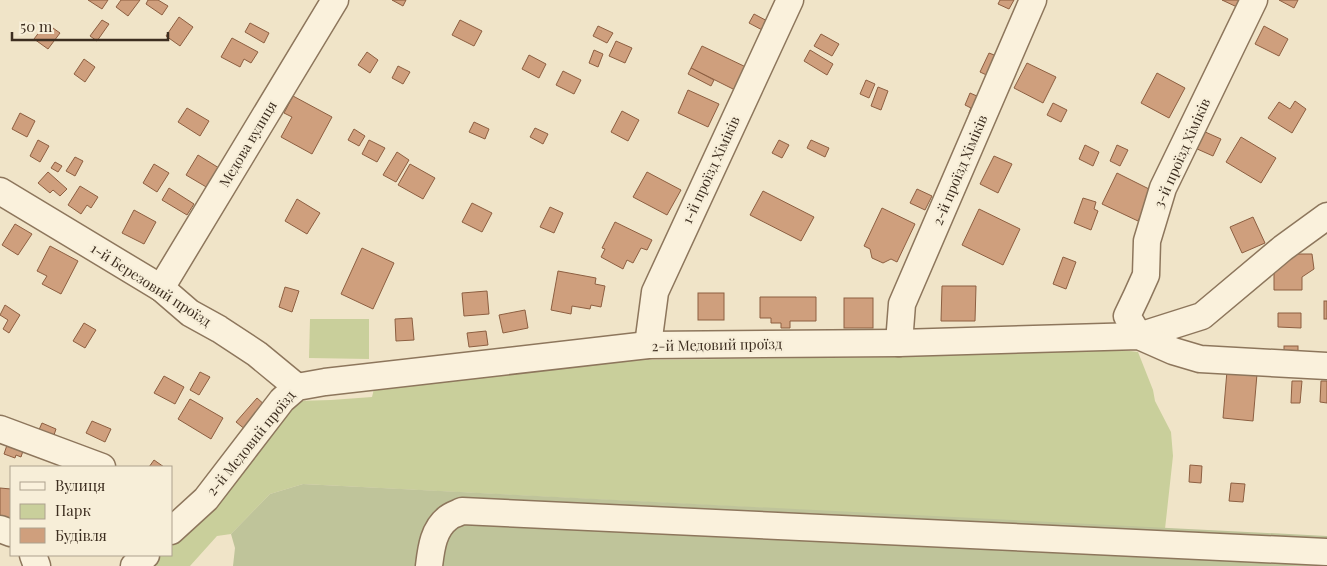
<svg xmlns="http://www.w3.org/2000/svg" width="1327" height="566" viewBox="0 0 1327 566" font-family="'Playfair Display',serif">
	<style>
		.green { fill: #c9cf9b }
		.cemetery { fill: #bfc49a }
		.building { fill: #cf9f7d; stroke: #8d5f41 }
		.lines { fill: none; stroke-linecap: round; stroke-linejoin: round }
		.minor-casing { stroke: #8d765c; stroke-width: 29 }
		.minor { stroke: #faf1dc; stroke-width: 26 }
		.labels { text-anchor: middle; stroke-width: 4.5; stroke-linejoin: round; paint-order: stroke }
		.street-label { font-size: 14px; fill: #3d2e20; stroke: #f7eed8 }
	</style>
	<rect width="100%" height="100%" fill="#f0e4c8"/>
	<g class="green">
		<path d="M310 319H369V359L309 358Z"/>
		<path d="M1046 351H1130L1138 352 1153 390 1155 401 1171 432 1173 456 1165 529 303 484 270 494 231 534 217 536 190 566H148L159 555H171V544L295 401 331 400 372 397 375 385 639 360 897 357Z"/>
	</g>
	<path class="cemetery" d="M303 484 1327 536V566H233L235 548 231 534 270 494Z"/>
	<g class="building">
		<path d="M88 0H108L102 9Z"/>
		<path d="M121 0H140L128 16 116 7Z"/>
		<path d="M148 0H158L168 6 162 15 146 4Z"/>
		<path d="M392 0H406L403 6Z"/>
		<path d="M1000 0H1014L1009 9 998 4Z"/>
		<path d="M1222 0H1241L1237 7Z"/>
		<path d="M1279 0H1298L1294 8Z"/>
		<path d="M754 14 771 23 766 32 749 23Z"/>
		<path d="M179 17 193 27 180 46 166 36Z"/>
		<path d="M102 20 109 24 97 41 90 36Z"/>
		<path d="M460 20 482 31 474 46 452 35Z"/>
		<path d="M46 23 60 33 48 49 34 39Z"/>
		<path d="M250 23 269 33 264 43 245 32Z"/>
		<path d="M598 26 613 33 607 43 593 36Z"/>
		<path d="M1264 26 1288 39 1279 56 1255 44Z"/>
		<path d="M821 34 839 44 832 56 814 46Z"/>
		<path d="M232 38 258 52 251 63 244 59 240 67 221 57Z"/>
		<path d="M616 41 632 48 625 63 609 56Z"/>
		<path d="M702 46 750 69 739 92 691 68Z"/>
		<path d="M594 50 603 54 598 67 589 63Z"/>
		<path d="M810 50 833 64 827 75 804 61Z"/>
		<path d="M367 52 378 60 370 73 358 65Z"/>
		<path d="M989 53 1002 58 993 78 980 72Z"/>
		<path d="M529 55 546 64 539 78 522 69Z"/>
		<path d="M84 59 95 67 85 82 74 74Z"/>
		<path d="M1027 63 1056 77 1043 103 1014 88Z"/>
		<path d="M398 66 410 72 403 84 392 78Z"/>
		<path d="M691 68 714 80 711 86 688 74Z"/>
		<path d="M563 71 581 80 574 94 556 85Z"/>
		<path d="M1157 73 1185 88 1169 118 1141 103Z"/>
		<path d="M866 80 875 84 869 98 860 94Z"/>
		<path d="M878 87 888 91 881 110 871 106Z"/>
		<path d="M688 90 719 104 708 127 678 113Z"/>
		<path d="M970 93 986 100 979 117 969 113 971 108 965 105Z"/>
		<path d="M293 96 332 117 312 154 281 137 292 117 284 113Z"/>
		<path d="M1295 101 1306 109 1292 133 1268 118 1279 102 1290 109Z"/>
		<path d="M1053 103 1067 110 1061 122 1047 115Z"/>
		<path d="M187 108 209 121 200 136 178 122Z"/>
		<path d="M622 111 639 120 628 141 611 132Z"/>
		<path d="M20 113 35 121 27 137 12 129Z"/>
		<path d="M474 122 489 129 485 139 469 132Z"/>
		<path d="M535 128 548 134 543 144 530 137Z"/>
		<path d="M354 129 365 136 359 146 348 140Z"/>
		<path d="M1203 131 1221 139 1213 156 1195 148Z"/>
		<path d="M1241 137 1276 158 1261 183 1226 162Z"/>
		<path d="M38 140 49 146 40 162 30 156Z"/>
		<path d="M369 140 385 148 377 162 362 154Z"/>
		<path d="M779 140 789 145 782 158 772 153Z"/>
		<path d="M811 140 829 148 825 157 807 148Z"/>
		<path d="M1085 145 1099 152 1093 166 1079 159Z"/>
		<path d="M1117 145 1128 150 1120 166 1110 161Z"/>
		<path d="M397 152 409 160 396 182 383 175Z"/>
		<path d="M198 155 219 168 208 188 186 175Z"/>
		<path d="M994 156 1012 164 998 193 980 184Z"/>
		<path d="M75 157 83 161 75 176 66 171Z"/>
		<path d="M55 162 62 166 58 172 51 168Z"/>
		<path d="M154 164 169 173 157 192 143 183Z"/>
		<path d="M410 164 435 178 423 199 398 185Z"/>
		<path d="M48 172 67 189 60 196 53 190 50 193 38 183Z"/>
		<path d="M647 172 681 190 667 215 633 197Z"/>
		<path d="M1117 173 1153 191 1138 221 1102 204Z"/>
		<path d="M80 186 98 197 91 208 87 205 81 214 68 205Z"/>
		<path d="M169 188 194 204 187 215 162 200Z"/>
		<path d="M917 189 932 196 925 210 910 203Z"/>
		<path d="M763 191 814 217 801 241 750 215Z"/>
		<path d="M1083 198 1096 202 1094 209 1098 211 1091 230 1074 223Z"/>
		<path d="M297 199 320 213 307 234 285 221Z"/>
		<path d="M472 203 492 213 482 232 462 222Z"/>
		<path d="M550 207 563 213 554 233 540 227Z"/>
		<path d="M882 208 915 224 897 262 891 259 883 263 872 258 870 249 864 246Z"/>
		<path d="M979 209 1020 229 1003 265 962 245Z"/>
		<path d="M134 210 156 222 144 244 122 233Z"/>
		<path d="M1253 217 1265 243 1242 253 1230 227Z"/>
		<path d="M615 222 652 240 647 250 641 248 633 263 627 260 623 269 601 257 605 249 602 248Z"/>
		<path d="M15 224 32 234 18 255 2 245Z"/>
		<path d="M50 246 78 261 61 294 42 284 47 276 37 271Z"/>
		<path d="M362 248 394 263 373 309 341 294Z"/>
		<path d="M1297 254H1312L1314 269 1302 277V290H1274V270Z"/>
		<path d="M1063 257 1076 262 1066 289 1053 284Z"/>
		<path d="M558 271 596 278 595 284 605 286 601 307 591 305 590 309 572 306 571 314 551 310Z"/>
		<path d="M942 286H976L975 321H941Z"/>
		<path d="M285 287 299 291 292 312 279 307Z"/>
		<path d="M487 291 489 314 464 316 462 293Z"/>
		<rect x="698" y="293" width="26" height="27"/>
		<path d="M760 297H816V321H790V328H781V323H771V318H760Z"/>
		<rect x="844" y="298" width="29" height="30"/>
		<rect x="1324" y="301" width="3" height="18"/>
		<path d="M5 305 20 315 9 333 3 329 8 320 0 315Z"/>
		<path d="M525 310 528 328 503 333 499 315Z"/>
		<path d="M1278 313H1301V328L1278 327Z"/>
		<path d="M412 318 414 340 396 341 395 319Z"/>
		<path d="M84 323 96 330 85 348 73 341Z"/>
		<path d="M486 331 488 345 469 347 467 333Z"/>
		<rect x="1284" y="346" width="14" height="11"/>
		<path d="M1227 371 1257 374 1253 421 1223 418Z"/>
		<path d="M200 372 210 377 199 395 190 390Z"/>
		<path d="M164 376 184 387 175 404 154 393Z"/>
		<path d="M1292 381H1302L1300 403H1291Z"/>
		<path d="M1321 381H1327V403L1320 402Z"/>
		<path d="M257 398 266 406 246 430 236 422Z"/>
		<path d="M190 399 223 418 211 439 178 419Z"/>
		<path d="M92 421 111 429 105 442 86 433Z"/>
		<path d="M42 423 56 429 53 438 38 432Z"/>
		<path d="M9 439 25 445 21 457 16 455 15 458 4 454Z"/>
		<path d="M154 460 164 467H149Z"/>
		<path d="M1190 465 1202 466 1201 483 1189 482Z"/>
		<path d="M1231 483 1245 484 1243 502 1229 501Z"/>
		<path d="M0 488 11 489V518L0 517Z"/>
	</g>
	<g class="lines">
		<g class="minor-casing">
			<g id="minor">
				<path d="M0 191 161 288 190 313 219 329 257 354 297 387"/>
				<path d="M161 288 335 0"/>
				<path d="M1139 336 1127 316 1137 295 1146 275 1147 241 1163 188 1254 0"/>
				<path d="M1139 336 1202 316 1283 248 1327 216"/>
				<path d="M899 343 902 304 1033 0"/>
				<path d="M648 345 655 292 790 0"/>
				<path d="M0 429 102 467"/>
				<path d="M0 529 11 533"/>
				<path d="M171 531 206 499 282 400 297 387 325 382 648 345 899 343 1139 336 1173 351 1200 359 1327 366"/>
				<path d="M33 555 37 566"/>
				<path d="M134 566 146 555"/>
				<path d="M429 566C431 550 433 529 448 518 451 515 458 513 462 511L1327 552"/>
			</g>
		</g>
		<use href="#minor" class="minor"/>
	</g>
	<g class="labels">
		<g class="street-label">
			<text transform="translate(248 144) rotate(-59)" y="5">Медова вулиця</text>
			<text transform="translate(1182 153) rotate(-66)" y="5">3-й проїзд Хіміків</text>
			<text transform="translate(711 170) rotate(-65)" y="5">1-й проїзд Хіміків</text>
			<text transform="translate(960 170) rotate(-67)" y="5">2-й проїзд Хіміків</text>
			<text transform="translate(151 285) rotate(33)" y="5">1-й Березовий проїзд</text>
			<text transform="translate(717 345) rotate(-1)" y="5">2-й Медовий проїзд</text>
			<text transform="translate(251 443) rotate(-51)" y="5">2-й Медовий проїзд</text>
		</g>
	</g>
	<rect x="10" y="466" width="162" height="90" fill="#f7eed8" stroke="#ada18e"/>
	<rect x="20" y="482" width="25" height="8" fill="#faf1dc" stroke="#ada18e"/>
	<text x="55" y="491" font-size="15" fill="#3d2e20">Вулиця</text>
	<rect x="20" y="504" width="25" height="15" fill="#c9cf9b" stroke="#ada18e"/>
	<text x="55" y="516" font-size="15" fill="#3d2e20">Парк</text>
	<rect x="20" y="528" width="25" height="15" fill="#cf9f7d" stroke="#ada18e"/>
	<text x="55" y="541" font-size="15" fill="#3d2e20">Будівля</text>
	<path d="M12 32v8h156v-8" fill="none" stroke="#3d2e20" stroke-width="2.5"/>
	<text x="20" y="32" font-size="15" fill="#3d2e20" stroke="#f7eed8" stroke-width="4" paint-order="stroke">50 m</text>
</svg>
